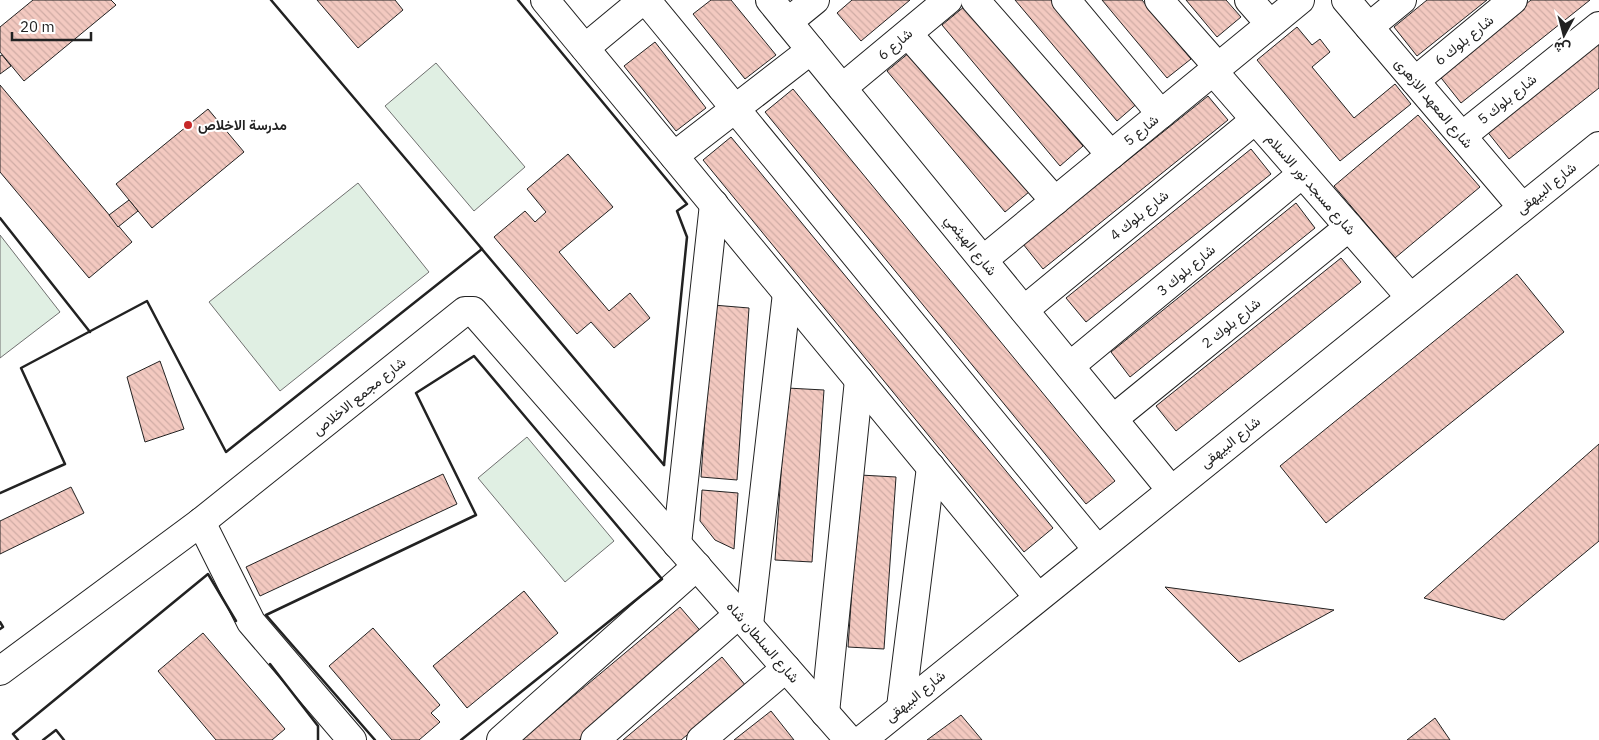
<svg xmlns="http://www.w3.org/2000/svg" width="1599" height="740" viewBox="0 0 1599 740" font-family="'IBM Plex Sans',Vazirmatn,sans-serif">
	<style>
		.garden { fill: #e0efe3; stroke: #6f6f6f }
		.building { fill: url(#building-back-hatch); stroke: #222 }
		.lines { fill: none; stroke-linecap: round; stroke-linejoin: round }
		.minor-casing { stroke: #222; stroke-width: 30 }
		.minor { stroke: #fff; stroke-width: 28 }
		.wall { stroke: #222; stroke-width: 2.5 }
		.poi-dot { fill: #c62828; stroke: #fff; stroke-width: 2 }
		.labels { text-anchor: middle; stroke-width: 4; stroke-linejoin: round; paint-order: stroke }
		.street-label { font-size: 14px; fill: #222; stroke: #fff }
		.poi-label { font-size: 14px; font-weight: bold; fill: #222; stroke: #fff; text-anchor: start }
	</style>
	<defs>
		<pattern id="building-back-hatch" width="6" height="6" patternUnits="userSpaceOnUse" patternTransform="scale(1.25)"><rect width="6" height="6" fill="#f3c9c0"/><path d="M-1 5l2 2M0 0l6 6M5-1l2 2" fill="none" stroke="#d0aca5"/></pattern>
	</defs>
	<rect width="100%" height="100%" fill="#fff"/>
	<g class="garden">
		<path d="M436 63 525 167 474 211 385 106Z"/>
		<path d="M358 183 429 272 280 391 209 302Z"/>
		<path d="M0 235 60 312 0 358Z"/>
		<path d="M527 437 614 541 565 582 478 478Z"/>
	</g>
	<g class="building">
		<path d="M33 0H111L116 5 24 81 0 52V27Z"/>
		<path d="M317 0H395L403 10 358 48Z"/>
		<path d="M711 0H731L776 55 745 79 693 14Z"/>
		<path d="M852 0H910L861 41 837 13Z"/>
		<path d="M1015 0H1055L1140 101 1117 121Z"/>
		<path d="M1102 0H1142L1191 59 1167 78Z"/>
		<path d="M1186 0H1226L1241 17 1217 37Z"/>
		<path d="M1427 0H1487L1417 56 1394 27Z"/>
		<path d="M1531 0H1590L1461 103 1438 74Z"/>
		<path d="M965 6 1083 146 1060 166 942 25Z"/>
		<path d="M1297 27 1312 45 1320 39 1330 52 1312 67 1354 118 1395 84 1411 104 1340 161 1257 60Z"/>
		<path d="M1599 40V88L1509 159 1486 130Z"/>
		<path d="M655 42 706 108 676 131 624 66Z"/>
		<path d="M910 52 1029 192 1005 212 887 71Z"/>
		<path d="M2 55 11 66 0 74V56Z"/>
		<path d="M0 85 132 242 89 278 0 172Z"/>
		<path d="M793 89 1115 481 1086 504 765 112Z"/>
		<path d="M1208 96 1228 120 1043 269 1023 244Z"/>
		<path d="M208 109 244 152 152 228 116 184Z"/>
		<path d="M1418 115 1480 187 1395 258 1334 186Z"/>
		<path d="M731 137 1053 528 1024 552 703 160Z"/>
		<path d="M1251 149 1271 174 1086 322 1066 298Z"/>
		<path d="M568 154 613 207 559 252 609 311 630 293 650 318 614 348 591 322 577 334 494 237 525 211 535 222 546 212 527 189Z"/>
		<path d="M129 200 138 211 118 227 109 215Z"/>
		<path d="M1296 203 1315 228 1130 377 1111 352Z"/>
		<path d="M1341 258 1361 282 1176 431 1156 406Z"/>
		<path d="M1517 274 1564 332 1326 523 1280 466Z"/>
		<path d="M713 305 749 308 737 480 701 477Z"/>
		<path d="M160 361 184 429 145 442 127 377Z"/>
		<path d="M787 388 824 390 812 562 775 560Z"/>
		<path d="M1599 444V541L1504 620 1424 598Z"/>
		<path d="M443 474 457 504 260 596 246 567Z"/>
		<path d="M860 475 896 477 884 649 848 647Z"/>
		<path d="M71 487 84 513 0 554V521Z"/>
		<path d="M702 490 738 493 734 549 715 540 700 521Z"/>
		<path d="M1165 587 1334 610 1239 662Z"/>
		<path d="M524 591 558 633 467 708 433 666Z"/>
		<path d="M680 607 704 635 579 740H521Z"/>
		<path d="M373 628 440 705 431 713 440 722 419 740H392L329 666Z"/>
		<path d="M203 633 285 729 272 740H216L158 671Z"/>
		<path d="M722 657 746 686 681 740H623Z"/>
		<path d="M771 711 794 740H734Z"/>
		<path d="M961 715 982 740H927Z"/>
		<path d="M1435 718 1450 740H1407Z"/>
	</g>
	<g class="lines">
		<g class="minor-casing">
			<g id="minor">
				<path d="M545 0 1038 597"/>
				<path d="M646 0 1097 549"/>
				<path d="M770 0 1171 490"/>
				<path d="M975 0 1111 155"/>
				<path d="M1066 0 1161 114"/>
				<path d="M1159 0 1218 67"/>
				<path d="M1249 0 1270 24"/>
				<path d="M1346 0 1522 207"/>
				<path d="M788 22 815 0"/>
				<path d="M1369 27 1402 0"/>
				<path d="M908 34 1055 201"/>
				<path d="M585 48 643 0"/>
				<path d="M1213 71 1410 297"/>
				<path d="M1415 81 1513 0"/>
				<path d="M842 88 948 0"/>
				<path d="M1462 136 1599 26"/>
				<path d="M674 156 811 50"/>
				<path d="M983 260 1300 0"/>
				<path d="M1024 310 1255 120"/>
				<path d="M1070 366 1302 174"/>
				<path d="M1113 419 1349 227"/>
				<path d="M201 522 251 622 352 740"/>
				<path d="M677 544 714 204"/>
				<path d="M749 625 787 293"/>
				<path d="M0 671 201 522 465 311H473L849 740"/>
				<path d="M901 707 931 467"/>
				<path d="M825 713 859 380"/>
				<path d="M501 740 697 566"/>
				<path d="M595 740 739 614"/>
				<path d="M701 740 786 668"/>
				<path d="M862 740 1599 146"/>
			</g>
		</g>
		<use href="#minor" class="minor"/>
		<g class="wall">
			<path d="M518 0 687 204 677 211 687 237 664 465"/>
			<path d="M0 218 90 332"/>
			<path d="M481 248 664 465"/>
			<path d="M0 493 65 464 21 368 147 301 226 452 482 249 271 0"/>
			<path d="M0 622 3 627 0 629"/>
			<path d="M270 664 318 726V740"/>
			<path d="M18 740 13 734 208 574 236 621"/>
			<path d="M43 740 56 730 64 740"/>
			<path d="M375 740 266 615 476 515 416 393 474 356 662 579 461 740"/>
		</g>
	</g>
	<circle class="poi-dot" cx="188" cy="125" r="5"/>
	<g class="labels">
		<g class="street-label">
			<text transform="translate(1464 40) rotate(-39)" y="5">شارع بلوك 6</text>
			<text transform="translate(895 44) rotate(-40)" y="5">شارع 6</text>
			<text transform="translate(1507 99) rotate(-39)" y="5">شارع بلوك 5</text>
			<text transform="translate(1434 103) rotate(50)" y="5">شارع المعهد الازهرى</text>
			<text transform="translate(1141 130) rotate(-39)" y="5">شارع 5</text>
			<text transform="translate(1311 184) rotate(49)" y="5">شارع مسجد نور الاسلام</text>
			<text transform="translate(1546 188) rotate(-39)" y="5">شارع البيهقى</text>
			<text transform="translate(1139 215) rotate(-39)" y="5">شارع بلوك 4</text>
			<text transform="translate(971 245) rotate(51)" y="5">شارع الهيثمي</text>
			<text transform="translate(1186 270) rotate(-40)" y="5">شارع بلوك 3</text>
			<text transform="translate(1231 323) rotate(-39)" y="5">شارع بلوك 2</text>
			<text transform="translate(359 396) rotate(-39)" y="5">شارع مجمع الاخلاص</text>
			<text transform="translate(1230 442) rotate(-39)" y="5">شارع البيهقى</text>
			<text transform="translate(763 642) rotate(49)" y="5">شارع السلطان شاه</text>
			<text transform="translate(915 696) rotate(-39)" y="5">شارع البيهقى</text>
		</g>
		<g class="poi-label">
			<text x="198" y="130">مدرسة الاخلاص</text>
		</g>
	</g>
	<g transform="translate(1564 35) rotate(187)" stroke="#ffffff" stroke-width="4" paint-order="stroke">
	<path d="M0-4L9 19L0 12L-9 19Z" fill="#222222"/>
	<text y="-8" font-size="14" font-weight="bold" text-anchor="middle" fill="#222222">ش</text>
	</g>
	<path d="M12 32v8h79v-8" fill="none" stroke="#222222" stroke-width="2.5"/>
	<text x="20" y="32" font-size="15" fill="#222222" stroke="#ffffff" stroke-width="4" paint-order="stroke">20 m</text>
</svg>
